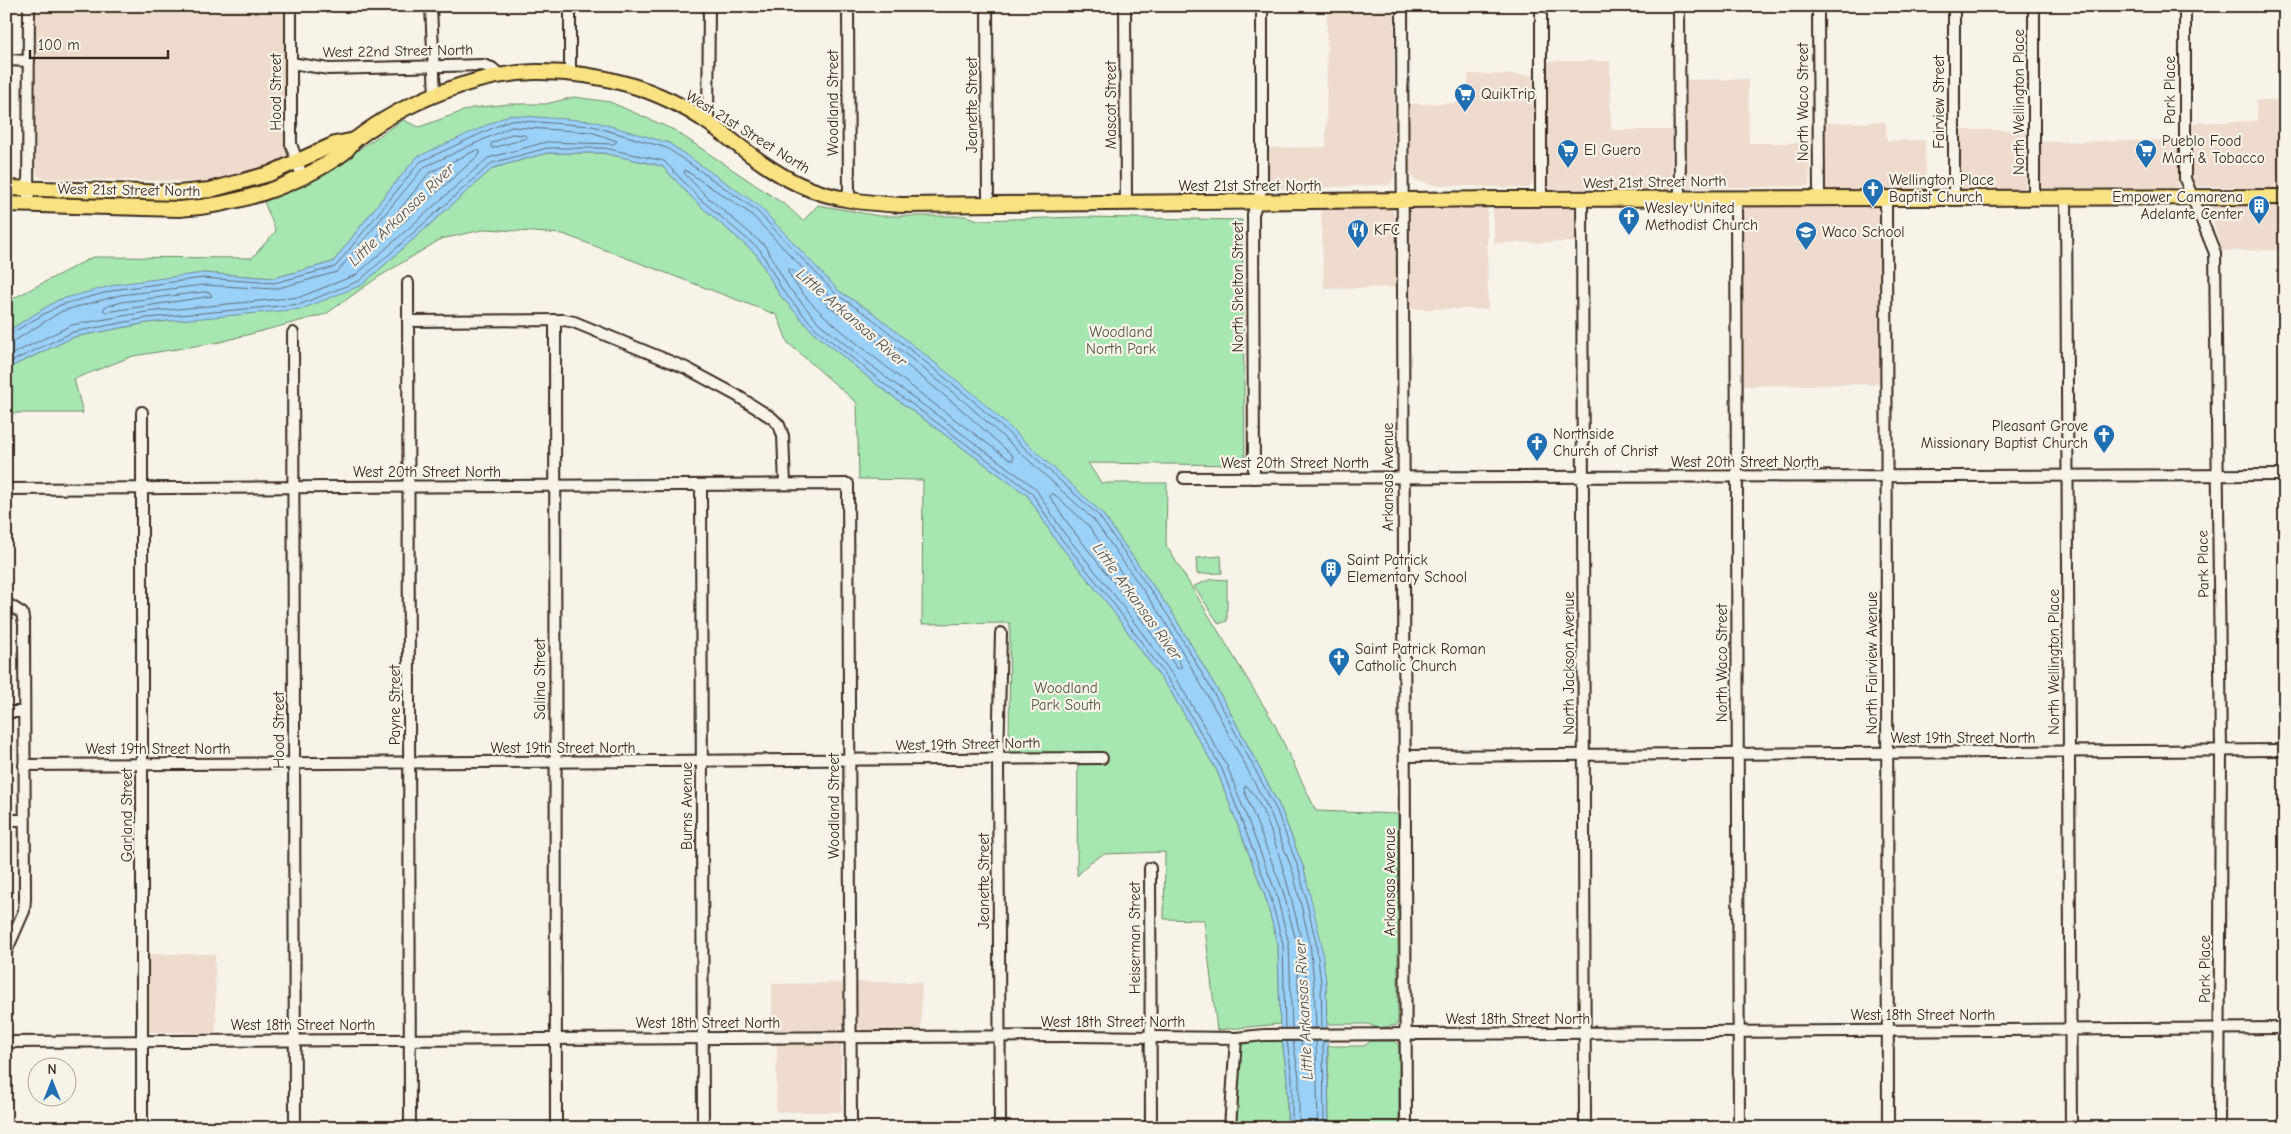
<svg xmlns="http://www.w3.org/2000/svg" width="2291" height="1134" viewBox="0 0 2291 1134" font-family="'Comic Neue',sans-serif">
	<style>
		.built { fill: #eedbcd }
		.green { fill: #a6e7b1; stroke: #708868 }
		.water { fill: #9ad1f9; stroke: #748ea1 }
		.lines { fill: none; stroke-linecap: round; stroke-linejoin: round }
		.shore { stroke: #616d76; stroke-width: 1 }
		.minor-casing { stroke: #3b2a1e; stroke-width: 14 }
		.major-casing { stroke: #3b2a1e; stroke-width: 18 }
		.minor { stroke: #f7f3e8; stroke-width: 10 }
		.major { stroke: #f8e281; stroke-width: 14 }
		.labels { text-anchor: middle; stroke-width: 4.5; stroke-linejoin: round; paint-order: stroke }
		.street-label { font-size: 15px; fill: #3b2a1e; stroke: #f7f3e8 }
		.poi-label { font-size: 15px; fill: #3b2a1e; stroke: #f7f3e8; text-anchor: start }
		.park-label { font-size: 15px; fill: #565943; stroke: #f7f3e8 }
		.water-label { font-size: 16px; font-style: italic; fill: #535455; stroke: #f7f3e8 }
	</style>
	<rect width="100%" height="100%" fill="#f7f3e8"/>
	<filter id="ink" filterUnits="userSpaceOnUse"><feTurbulence type="fractalNoise" baseFrequency=".02" numOctaves="2"/><feDisplacementMap in="SourceGraphic" scale="10" xChannelSelector="R" yChannelSelector="G"/><feConvolveMatrix kernelMatrix="1 2 1 2 8 2 1 2 1" color-interpolation-filters="sRGB"/></filter>
	<g filter="url(#ink)">
		<g class="built">
			<path d="M36 6H286V156L281 161 240 176 204 182 44 178 37 176 36 168Z"/>
			<path d="M1327 6H1394V177L1392 182 1388 185 1280 189 1270 187 1268 184 1267 148 1326 147Z"/>
			<path d="M1545 61H1610L1611 130H1672L1671 187 1668 190 1548 189 1546 186Z"/>
			<path d="M1468 74 1533 75 1534 180 1529 188 1432 185 1413 179 1409 170 1408 104 1468 103Z"/>
			<path d="M1748 79 1749 143H1810L1809 186 1685 188 1682 80Z"/>
			<path d="M2256 100H2285V189L2192 186 2190 182 2189 123 2257 121Z"/>
			<path d="M1886 122 1887 141 1925 140 1926 189 1830 190 1824 188 1822 184 1821 123Z"/>
			<path d="M1959 130H2026V186L2022 189H1964L1960 187 1958 184Z"/>
			<path d="M2178 140 2179 182 2178 186 2173 188H2040L2038 142Z"/>
			<path d="M1871 203 1879 205 1881 212V384L1741 386V213L1744 207 1751 204Z"/>
			<path d="M2217 203H2285V250L2222 251 2210 212 2213 205Z"/>
			<path d="M1571 206 1574 209 1575 242 1494 243 1493 207Z"/>
			<path d="M1385 208 1392 209 1395 218 1396 287 1324 289 1321 209Z"/>
			<path d="M1412 208H1487L1488 309H1410L1408 215Z"/>
			<path d="M147 954H215L216 1033 148 1032Z"/>
			<path d="M855 982H922L921 1030H862L857 1027Z"/>
			<path d="M843 983V1025L838 1030H772V984Z"/>
			<path d="M777 1042 841 1044 842 1112H776Z"/>
		</g>
		<g class="green">
			<path d="M574 97 610 102 674 130 788 207 803 221 818 205 879 216H966L978 220 1083 217 1242 220 1245 465 1088 463 1101 483H1167L1166 545 1274 723 1316 811 1398 814V1020L1397 1025 1377 1028 1368 1024H1327L1326 982 1304 869 1281 809 1228 708 1173 614 1102 513 873 313 839 291 814 266 669 143 417 157 381 200 333 262 274 278 203 273 58 300 6 332V302L93 257 252 258 276 231 264 202 343 160 403 120 419 127 472 108 509 104H546Z"/>
			<path d="M547 153H603L662 166 697 203 756 254 779 294 812 331 880 387 1028 496 1055 539 1107 603 1171 692 1217 771 1265 896 1278 945 1280 1024 1217 1030 1204 920 1164 919 1165 852 1104 854 1090 862 1077 876 1078 754H1009L1010 623 922 624 923 480 859 479 857 403 788 343 777 315 563 234 487 229 441 239 377 278 326 314 220 342 133 356 74 379 83 413H6V369L74 337 147 323 224 315 362 285 493 168Z"/>
			<path d="M1221 556 1222 573 1197 574 1196 558Z"/>
			<path d="M1212 579 1227 580V621L1219 624 1194 586Z"/>
			<path d="M1282 1040 1287 1077V1128H1236L1241 1042Z"/>
			<path d="M1371 1041H1393L1399 1045V1128H1329L1328 1046H1364Z"/>
		</g>
		<path class="water" d="M509 115 593 121 669 143 758 205 839 291 873 313 974 394 1102 513 1173 614 1228 708 1281 809 1304 869 1321 941 1326 982 1329 1128H1288L1287 1077 1280 1024 1278 945 1265 896 1217 771 1171 692 1107 603 1055 539 1028 496 880 387 812 331 779 294 756 254 697 203 662 166 603 153H547L493 168 362 285 302 309 147 323 74 337 6 369V332L58 300 118 284 203 273 274 278 333 262 381 200 417 157Z"/>
		<g class="lines">
			<g class="shore">
				<path d="M512 134 525 135 527 138 493 148 491 147V144Z"/>
				<path d="M477 150 480 151V154L371 251H368V248L429 173Z"/>
				<path d="M789 269 792 270 827 305 862 329 961 409 1013 456V460H1010C959 423 908 385 859 345 833 323 805 303 788 272Z"/>
				<path d="M204 292 210 293 212 296 106 312 103 310 105 307 122 302Z"/>
				<path d="M6 336 60 305 119 289 203 278 274 283 335 267 420 162 510 120 592 126 667 148 755 209 836 294 870 317 970 398 1099 516 1169 617 1224 711 1277 811 1299 870 1316 942 1321 983 1322 1028"/>
				<path d="M6 342 14 341 62 311 120 295 204 285 275 289 337 272 424 167 511 127 591 132 617 141 614 144 546 142 488 158 356 275 300 297 146 312 72 325 6 357"/>
				<path d="M6 364 73 332 147 318 301 304 359 281 492 163 547 148H604L664 161 700 199 760 250 783 291 815 328 883 383 1031 492 1059 536 1111 600 1175 689 1222 769 1270 895 1283 944 1285 1029"/>
				<path d="M1051 494H1054L1088 525 1157 624 1181 665V669L1177 668 1121 592 1071 528 1050 497Z"/>
				<path d="M1246 786C1268 800 1294 907 1300 935L1298 938 1295 937 1283 891 1244 790Z"/>
				<path d="M1292 1029 1289 944 1276 893 1227 766 1180 685 1115 596 1064 533 1035 488 887 378 819 323 788 287 765 246 705 195 684 173 685 170 751 214 832 299 867 323 966 403 1094 520 1164 620 1218 714 1271 814 1293 872 1310 943 1314 983 1316 1028"/>
				<path d="M1299 1029 1297 942 1299 940 1302 944 1307 984 1308 1028"/>
				<path d="M1287 1041 1292 1077V1128"/>
				<path d="M1293 1041 1299 1077V1128"/>
				<path d="M1301 1041 1304 1064 1307 1066 1309 1064V1041"/>
				<path d="M1316 1041 1318 1128"/>
				<path d="M1323 1041 1324 1128"/>
			</g>
			<g class="minor-casing">
				<g id="minor">
					<path d="M291 6V144L302 176"/>
					<path d="M431 6 435 96"/>
					<path d="M570 6V73"/>
					<path d="M848 6 849 200"/>
					<path d="M987 6 988 204"/>
					<path d="M1125 6 1126 203"/>
					<path d="M1402 6 1406 1128"/>
					<path d="M1541 6V199"/>
					<path d="M1679 6 1680 198"/>
					<path d="M1818 6 1819 197"/>
					<path d="M1954 6V197"/>
					<path d="M2034 6V197"/>
					<path d="M2185 6V179L2215 253 2221 750 2219 1128"/>
					<path d="M6 60 29 61"/>
					<path d="M291 63 329 69 483 65 492 68 501 76"/>
					<path d="M708 123 709 6"/>
					<path d="M1886 197 1888 1128"/>
					<path d="M2066 197 2071 1128"/>
					<path d="M1736 198 1739 1128"/>
					<path d="M1582 199 1585 1128"/>
					<path d="M28 204 29 6"/>
					<path d="M408 283 410 1128"/>
					<path d="M555 320 556 1128"/>
					<path d="M408 321 564 320 574 322 686 368 736 395 772 418 779 425 783 436 785 484"/>
					<path d="M293 333 295 1128"/>
					<path d="M142 412V1128"/>
					<path d="M1184 478 2285 475"/>
					<path d="M1254 478 1253 214 1262 187V6"/>
					<path d="M701 485 703 1128"/>
					<path d="M6 489 848 484 851 1128"/>
					<path d="M6 603 22 613 24 624 25 899 24 911 6 952"/>
					<path d="M6 712H24"/>
					<path d="M1405 756 2285 750"/>
					<path d="M24 765 1102 758"/>
					<path d="M6 820H24"/>
					<path d="M1150 868 1151 1128"/>
					<path d="M6 1042 1075 1036 1236 1038 1264 1035 2285 1028"/>
					<path d="M1000 1128 998 759 1001 633"/>
					<path d="M1230 1128 1236 1038"/>
				</g>
			</g>
			<g class="major-casing">
				<g id="major">
					<path d="M6 188 178 193 210 190 269 174 335 144 355 140"/>
					<path d="M6 204 179 209C234 206 297 186 342 154 348 150 351 143 356 139 403 103 475 73 535 72 598 71 659 88 710 124 739 145 766 169 798 184 832 200 866 203 902 205L1502 199 2285 197"/>
				</g>
			</g>
			<use href="#minor" class="minor"/>
			<use href="#major" class="major"/>
		</g>
	</g>
	<defs>
		<g id="supermarket-pin" transform="scale(1.125)"><path d="M0 17L-7.5 6A9.5 9.5 0 1 1 7.5 6Z" fill="#1f6fb2" stroke="#f7f3e8"/><path d="M-6-5.5h2.5l.6 2H6L4.5 2H-2.5L-4.4-4H-6ZM-1.5 3.2a1.3 1.3 0 1 0 .1 0ZM3 3.2a1.3 1.3 0 1 0 .1 0Z" fill="#fff"/></g>
		<g id="church-pin" transform="scale(1.125)"><path d="M0 17L-7.5 6A9.5 9.5 0 1 1 7.5 6Z" fill="#1f6fb2" stroke="#f7f3e8"/><path d="M-1.2-6h2.4v3.5h3.3v2.4h-3.3V6h-2.4V-.1h-3.3v-2.4h3.3Z" fill="#fff"/></g>
		<g id="building-pin" transform="scale(1.125)"><path d="M0 17L-7.5 6A9.5 9.5 0 1 1 7.5 6Z" fill="#1f6fb2" stroke="#f7f3e8"/><path d="M-4-6H4V6H1V3H-1V6H-4ZM-2.5-4.3h1.7v1.8h-1.7ZM.8-4.3h1.7v1.8H.8ZM-2.5-1h1.7V.8h-1.7ZM.8-1h1.7V.8H.8Z" fill="#fff"/></g>
		<g id="restaurant-pin" transform="scale(1.125)"><path d="M0 17L-7.5 6A9.5 9.5 0 1 1 7.5 6Z" fill="#1f6fb2" stroke="#f7f3e8"/><path d="M-5-6h1v4h1v-4h1v4h1v-4h1v5L-1.5 .5V6h-2V.5L-5-1ZM5-6V6H3V1.5H1.5Q1.5-4 5-6Z" fill="#fff"/></g>
		<g id="school-pin" transform="scale(1.125)"><path d="M0 17L-7.5 6A9.5 9.5 0 1 1 7.5 6Z" fill="#1f6fb2" stroke="#f7f3e8"/><path d="M0-5L7-2L0 1L-7-2ZM-4 1L0 2.5L4 1V4Q0 6-4 4Z" fill="#fff"/></g>
	</defs>
	<g fill-rule="evenodd">
		<use href="#supermarket-pin" x="1465" y="94"/>
		<use href="#supermarket-pin" x="1568" y="150"/>
		<use href="#supermarket-pin" x="2146" y="150"/>
		<use href="#church-pin" x="1873" y="189"/>
		<use href="#building-pin" x="2259" y="206"/>
		<use href="#church-pin" x="1629" y="217"/>
		<use href="#restaurant-pin" x="1358" y="230"/>
		<use href="#school-pin" x="1806" y="232"/>
		<use href="#church-pin" x="2104" y="435"/>
		<use href="#church-pin" x="1537" y="443"/>
		<use href="#building-pin" x="1331" y="569"/>
		<use href="#church-pin" x="1339" y="658"/>
	</g>
	<g class="labels">
		<g class="street-label">
			<text transform="translate(398 51) rotate(-1)" y="5">West 22nd Street North</text>
			<text transform="translate(2170 90) rotate(-90)" y="5">Park Place</text>
			<text transform="translate(276 92) rotate(-90)" y="5">Hood Street</text>
			<text transform="translate(1803 102) rotate(-90)" y="5">North Waco Street</text>
			<text transform="translate(1939 102) rotate(-90)" y="5">Fairview Street</text>
			<text transform="translate(2019 102) rotate(-90)" y="5">North Wellington Place</text>
			<text transform="translate(833 103) rotate(-90)" y="5">Woodland Street</text>
			<text transform="translate(972 105) rotate(-90)" y="5">Jeanette Street</text>
			<text transform="translate(1111 105) rotate(-90)" y="5">Mascot Street</text>
			<text transform="translate(748 132) rotate(32)" y="5">West 21st Street North</text>
			<text transform="translate(1655 182) rotate(-1)" y="5">West 21st Street North</text>
			<text x="1250" y="191">West 21st Street North</text>
			<text transform="translate(129 190) rotate(1)" y="5">West 21st Street North</text>
			<text transform="translate(1238 287) rotate(-90)" y="5">North Shelton Street</text>
			<text x="1745" y="467">West 20th Street North</text>
			<text x="1295" y="468">West 20th Street North</text>
			<text x="427" y="477">West 20th Street North</text>
			<text transform="translate(1388 477) rotate(-90)" y="5">Arkansas Avenue</text>
			<text transform="translate(2203 564) rotate(-91)" y="5">Park Place</text>
			<text transform="translate(2054 662) rotate(-90)" y="5">North Wellington Place</text>
			<text transform="translate(1569 663) rotate(-90)" y="5">North Jackson Avenue</text>
			<text transform="translate(1722 663) rotate(-90)" y="5">North Waco Street</text>
			<text transform="translate(1872 663) rotate(-90)" y="5">North Fairview Avenue</text>
			<text transform="translate(540 679) rotate(-90)" y="5">Salina Street</text>
			<text transform="translate(395 705) rotate(-90)" y="5">Payne Street</text>
			<text transform="translate(279 730) rotate(-90)" y="5">Hood Street</text>
			<text x="1963" y="743">West 19th Street North</text>
			<text transform="translate(968 744) rotate(-1)" y="5">West 19th Street North</text>
			<text x="563" y="753">West 19th Street North</text>
			<text x="158" y="754">West 19th Street North</text>
			<text transform="translate(687 806) rotate(-90)" y="5">Burns Avenue</text>
			<text transform="translate(834 806) rotate(-90)" y="5">Woodland Street</text>
			<text transform="translate(127 815) rotate(-90)" y="5">Garland Street</text>
			<text transform="translate(984 881) rotate(-90)" y="5">Jeanette Street</text>
			<text transform="translate(1390 882) rotate(-90)" y="5">Arkansas Avenue</text>
			<text transform="translate(1135 938) rotate(-90)" y="5">Heiserman Street</text>
			<text transform="translate(2205 969) rotate(-90)" y="5">Park Place</text>
			<text x="1923" y="1020">West 18th Street North</text>
			<text x="1518" y="1024">West 18th Street North</text>
			<text x="1113" y="1027">West 18th Street North</text>
			<text x="708" y="1028">West 18th Street North</text>
			<text x="303" y="1030">West 18th Street North</text>
		</g>
		<g class="poi-label">
			<text x="1481" y="99">QuikTrip</text>
			<text x="2162" y="146">Pueblo Food<tspan x="2162" dy="17">Mart &amp; Tobacco</tspan></text>
			<text x="1584" y="155">El Guero</text>
			<text x="1889" y="185">Wellington Place<tspan x="1889" dy="17">Baptist Church</tspan></text>
			<text x="2243" y="202" text-anchor="end">Empower Camarena<tspan x="2243" dy="17">Adelante Center</tspan></text>
			<text x="1645" y="213">Wesley United<tspan x="1645" dy="17">Methodist Church</tspan></text>
			<text x="1374" y="235">KFC</text>
			<text x="1822" y="237">Waco School</text>
			<text x="2088" y="431" text-anchor="end">Pleasant Grove<tspan x="2088" dy="17">Missionary Baptist Church</tspan></text>
			<text x="1553" y="439">Northside<tspan x="1553" dy="17">Church of Christ</tspan></text>
			<text x="1347" y="565">Saint Patrick<tspan x="1347" dy="17">Elementary School</tspan></text>
			<text x="1355" y="654">Saint Patrick Roman<tspan x="1355" dy="17">Catholic Church</tspan></text>
		</g>
		<g class="park-label">
			<text x="1121" y="337">Woodland<tspan x="1121" dy="17">North Park</tspan></text>
			<text x="1066" y="693">Woodland<tspan x="1066" dy="17">Park South</tspan></text>
		</g>
		<g class="water-label">
			<text transform="translate(401 214) rotate(-44)" y="6">Little Arkansas River</text>
			<text transform="translate(852 317) rotate(41)" y="6">Little Arkansas River</text>
			<text transform="translate(1138 601) rotate(54)" y="6">Little Arkansas River</text>
			<text transform="translate(1303 1010) rotate(-93)" y="6">Little Arkansas River</text>
		</g>
	</g>
	<rect width="2291" height="1134" fill="none" stroke="#f7f3e8" stroke-width="25"/>
	<rect x="12" y="12" width="2266" height="1109" fill="none" stroke="#3b2a1e" stroke-width="2" filter="url(#ink)"/>
	<g transform="translate(52 1082)"><circle r="24" fill="#f7f3e8" stroke="#aca397"/>
	<path d="M0-4L9 19L0 12L-9 19Z" fill="#1f6fb2"/>
	<text y="-8" font-size="14" font-weight="bold" text-anchor="middle" fill="#3b2a1e">N</text>
	</g>
	<path d="M30 50v8h138v-8" fill="none" stroke="#3b2a1e" stroke-width="2.5"/>
	<text x="38" y="50" font-size="15" fill="#3b2a1e" stroke="#f7f3e8" stroke-width="4" paint-order="stroke">100 m</text>
</svg>
